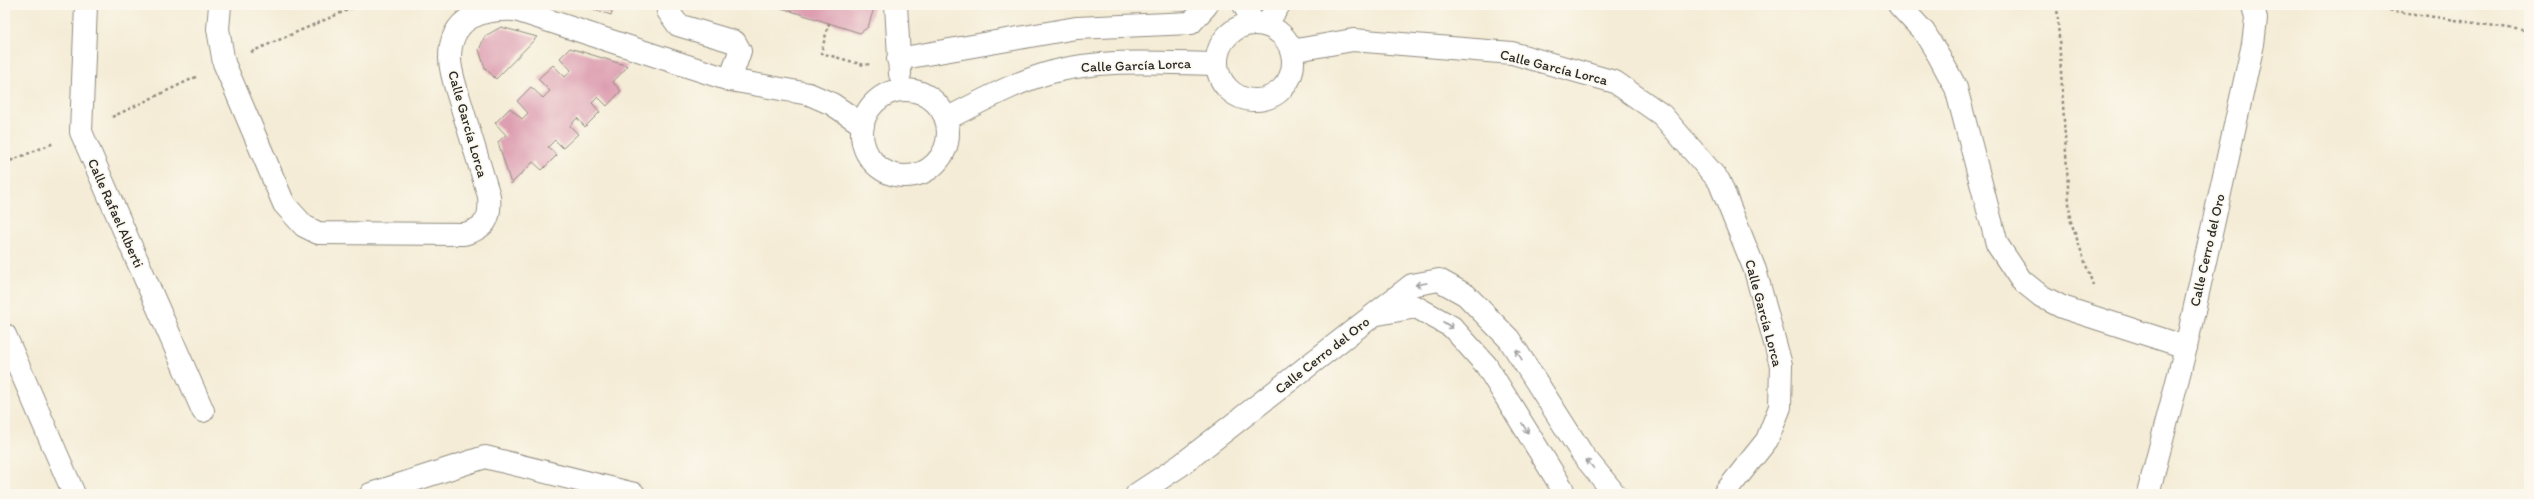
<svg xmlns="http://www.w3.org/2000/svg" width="2534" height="499" viewBox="0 0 2534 499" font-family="Itim,sans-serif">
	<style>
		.building { fill: #dd9eb1 }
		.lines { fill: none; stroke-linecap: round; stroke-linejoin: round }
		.minor-casing { stroke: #908c80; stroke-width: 24 }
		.path { stroke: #908c80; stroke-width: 2.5; stroke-dasharray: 3 3; stroke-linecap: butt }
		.minor { stroke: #fff; stroke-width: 22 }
		.oneway { stroke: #a0a0a0 }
		.labels { text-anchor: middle; stroke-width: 3.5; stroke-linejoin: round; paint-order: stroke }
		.street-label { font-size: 14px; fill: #2b2b2b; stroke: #fbf7ec }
	</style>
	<rect width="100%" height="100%" fill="#fbf7ec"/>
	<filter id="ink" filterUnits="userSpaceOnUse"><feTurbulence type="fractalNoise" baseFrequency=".025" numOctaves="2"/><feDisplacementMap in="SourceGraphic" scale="8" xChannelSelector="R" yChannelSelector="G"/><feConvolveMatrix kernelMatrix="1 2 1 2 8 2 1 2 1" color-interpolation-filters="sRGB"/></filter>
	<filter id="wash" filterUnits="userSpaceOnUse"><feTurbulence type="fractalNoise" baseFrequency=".012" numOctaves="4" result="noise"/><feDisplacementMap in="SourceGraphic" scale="16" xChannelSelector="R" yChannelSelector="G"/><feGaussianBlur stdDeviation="0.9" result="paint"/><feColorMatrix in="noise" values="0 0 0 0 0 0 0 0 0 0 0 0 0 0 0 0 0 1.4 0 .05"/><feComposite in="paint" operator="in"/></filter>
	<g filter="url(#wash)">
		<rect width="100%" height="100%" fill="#f4ecd6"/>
		<g id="blocks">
			<g class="building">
				<path d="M581 5H614L611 15Z"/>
				<path d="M772 5H875L868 27 860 33Z"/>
				<path d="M501 27 537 37 496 79 485 68 479 50 485 36Z"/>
				<path d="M570 48 628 66 613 82 621 91 607 106 598 97 592 103 600 112 585 127 577 118 570 126 578 134 563 148 555 140 548 147 557 155 542 170 533 162 511 184 498 142 506 135 495 123 510 108 522 119 528 113 517 101 531 87 543 98 550 91 538 79 553 65 565 77 571 70 560 58Z"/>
			</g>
		</g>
	</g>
	<g filter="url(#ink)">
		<use href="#blocks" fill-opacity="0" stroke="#908c80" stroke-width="1"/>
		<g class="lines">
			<g class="minor-casing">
				<g id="minor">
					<path d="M86 5 81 132 203 411"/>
					<path d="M220 5 218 29 224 63 284 204 304 226 318 233 464 234C486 228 491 219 489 196 480 167 471 138 462 108 458 93 450 74 450 58 450 17 482 8 516 10L730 80 809 94 832 104 863 125"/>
					<path d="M668 5V11L678 25 735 42 740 51 730 80"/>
					<path d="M896 5 900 74"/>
					<path d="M1244 5 1254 24"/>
					<path d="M1899 5 1924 32 1939 56 1956 88 1997 244 2021 280 2041 296 2062 307 2186 347"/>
					<circle cx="1255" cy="62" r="38"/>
					<path d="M1266 25 1279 5"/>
					<path d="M1291 51 1353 40 1512 53 1615 82 1662 115 1719 181 1755 270 1781 365 1780 407 1767 440 1724 494"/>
					<path d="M898 59 1076 28 1191 23 1207 5"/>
					<circle cx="905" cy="133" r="43"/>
					<path d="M946 119C980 102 1015 82 1052 72 1105 58 1162 63 1216 64"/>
					<path d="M1378 314 1416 307 1452 327 1486 365 1562 488 1564 494"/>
					<path d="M5 335 74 494"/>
					<path d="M371 494 485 457 634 494"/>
					<path d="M1137 494 1181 465 1412 285 1439 280 1466 295 1509 339 1583 455 1615 494"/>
					<path d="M2148 494 2186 347 2253 44 2256 19 2253 5"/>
				</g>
			</g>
			<g class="path">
				<path d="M2057 5 2070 219 2093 285"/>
				<path d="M2354 5 2529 31"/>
				<path d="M829 23 821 53 864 65 870 64"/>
				<path d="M251 52 359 5"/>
				<path d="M112 117 198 76"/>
				<path d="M5 163 54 143"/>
			</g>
			<use href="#minor" class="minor"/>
		</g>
		<defs><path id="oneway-shaft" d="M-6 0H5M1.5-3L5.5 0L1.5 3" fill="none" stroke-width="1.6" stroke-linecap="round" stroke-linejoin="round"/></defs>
		<g class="oneway">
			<use href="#oneway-shaft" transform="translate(1421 284) rotate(170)"/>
			<use href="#oneway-shaft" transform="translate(1448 325) rotate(33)"/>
			<use href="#oneway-shaft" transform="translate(1519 355) rotate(-122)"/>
			<use href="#oneway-shaft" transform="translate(1525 428) rotate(58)"/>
			<use href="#oneway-shaft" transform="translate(1590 464) rotate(-130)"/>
		</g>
	</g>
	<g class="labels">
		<g class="street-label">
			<text transform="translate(1136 65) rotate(-2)" y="5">Calle García Lorca</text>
			<text transform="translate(1554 67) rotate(14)" y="5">Calle García Lorca</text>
			<text transform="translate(468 124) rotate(74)" y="5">Calle García Lorca</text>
			<text transform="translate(116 213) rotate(66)" y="5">Calle Rafael Alberti</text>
			<text transform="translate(2207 250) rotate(-77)" y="5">Calle Cerro del Oro</text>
			<text transform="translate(1764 313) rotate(75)" y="5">Calle García Lorca</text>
			<text transform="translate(1322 355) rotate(-38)" y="5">Calle Cerro del Oro</text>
		</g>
	</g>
	<rect width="2534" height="499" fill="none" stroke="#fbf7ec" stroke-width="20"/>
</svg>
